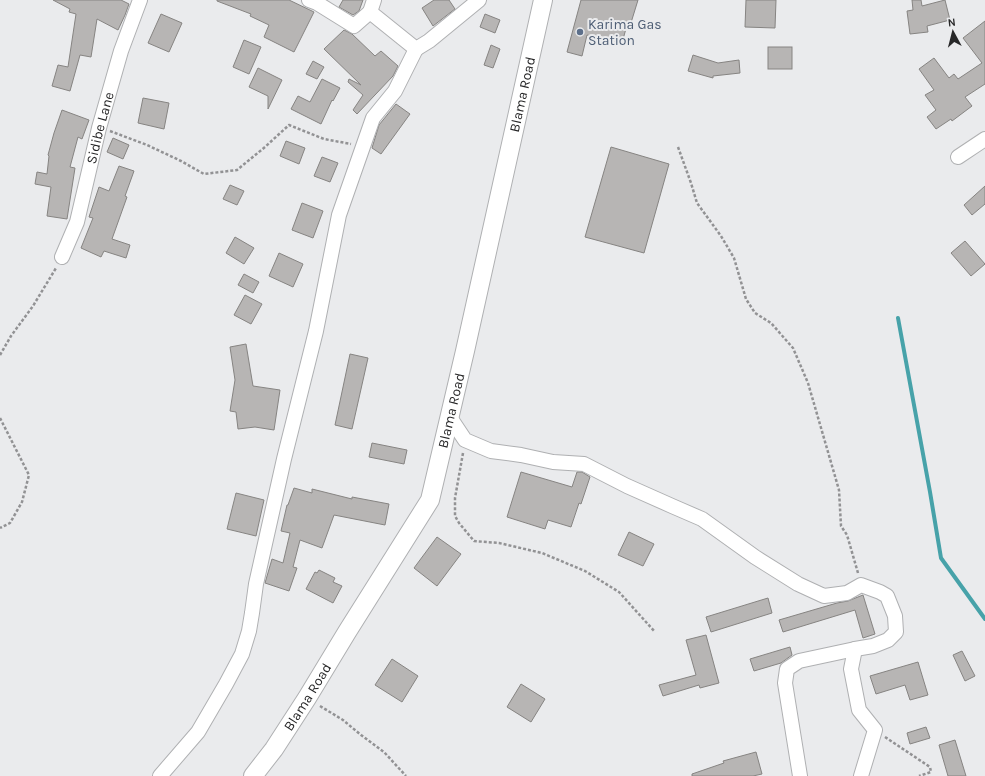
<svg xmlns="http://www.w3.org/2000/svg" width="985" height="776" viewBox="0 0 985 776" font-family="Karla,sans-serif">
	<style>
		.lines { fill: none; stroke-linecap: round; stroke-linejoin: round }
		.stream { stroke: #47a2a9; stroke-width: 4 }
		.building { fill: #b7b5b4; stroke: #868482 }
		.minor-casing { stroke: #afb0b2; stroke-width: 16 }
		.tertiary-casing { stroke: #afb0b2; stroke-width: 20 }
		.path { stroke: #929294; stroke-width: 2.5; stroke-dasharray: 3 2; stroke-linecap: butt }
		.minor { stroke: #fff; stroke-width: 14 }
		.tertiary { stroke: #fff; stroke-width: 18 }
		.service-dot { fill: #5c6f8a; stroke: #eaebed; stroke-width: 1.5 }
		.labels { text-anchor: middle; stroke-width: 4; stroke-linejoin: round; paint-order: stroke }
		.service-label { font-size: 14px; fill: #4e5e75; stroke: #eaebed; text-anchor: start }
		.street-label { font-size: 14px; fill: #272728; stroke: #eaebed }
	</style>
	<rect width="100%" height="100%" fill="#eaebed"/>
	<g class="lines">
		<path class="stream" d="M898 318 930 492 941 558 985 619"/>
	</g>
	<g class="building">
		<path d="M53 0H121L129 4 125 15 118 30 97 19 91 57 80 55 70 91 52 86 58 65 68 67 76 14 69 12 70 9Z"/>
		<path d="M217 0H289L314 12 294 52 264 37 269 25 250 16 251 14 217 1Z"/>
		<path d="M343 0H363L359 11 353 15 339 7Z"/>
		<path d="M434 0H449L455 9 433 26 422 8Z"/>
		<path d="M581 0H638L630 26 627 25 622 43 587 35 582 56 567 52Z"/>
		<path d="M746 0H776L775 28 745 27Z"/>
		<path d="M912 0H921L922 6 945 0 950 20 927 26 928 32 910 34 907 11 913 10Z"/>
		<path d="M161 14 182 23 169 52 148 43Z"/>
		<path d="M485 14 500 20 495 33 480 27Z"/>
		<path d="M985 21V84L965 97 972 106 952 121 951 119 936 129 927 117 936 110 925 95 934 90 919 69 934 58 949 78 954 74 958 79 982 63 963 38Z"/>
		<path d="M344 30 352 34 375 56 381 51 398 66 393 76 357 114 353 110 363 95 348 82 349 79 361 85 324 49Z"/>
		<path d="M244 40 261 47 249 74 233 67Z"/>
		<path d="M491 45 500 49 493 68 484 65Z"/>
		<rect x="768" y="47" width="24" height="22"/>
		<path d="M693 55 718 63 739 60 740 73 713 76V78L688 71Z"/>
		<path d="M313 61 324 67 317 79 306 74Z"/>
		<path d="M258 68 282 80 268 109V96L249 87Z"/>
		<path d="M322 79 340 88 333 101 332 100 321 124 291 109 298 96 310 102Z"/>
		<path d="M143 98 169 103 164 129 138 123Z"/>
		<path d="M396 104 410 114 381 154 372 148 379 125Z"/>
		<path d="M62 110 89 120 82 139 78 137 70 167 75 168 67 219 47 216 51 187 35 184 37 172 47 174 49 156 48 155 54 133Z"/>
		<path d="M113 138 129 145 123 159 107 152Z"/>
		<path d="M286 141 305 148 299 164 280 156Z"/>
		<path d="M611 147 669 164 644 253 585 237Z"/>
		<path d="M322 157 338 163 330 182 314 176Z"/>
		<path d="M119 166 134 171 125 196 127 197 112 239 130 245 126 258 104 251 101 257 81 248 93 218 89 217 99 187 109 191Z"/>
		<path d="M230 185 244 191 237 205 223 199Z"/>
		<path d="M985 186V204L972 215 964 205Z"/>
		<path d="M302 203 323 211 313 238 292 230Z"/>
		<path d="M235 237 254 248 244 264 226 253Z"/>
		<path d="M965 241 985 264 971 276 951 253Z"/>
		<path d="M279 253 303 264 293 287 269 276Z"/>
		<path d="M244 274 259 282 253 293 238 285Z"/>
		<path d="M245 295 262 304 251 324 234 315Z"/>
		<path d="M246 344 253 386 280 390 274 430 255 427 238 429 236 412 230 411 235 380 230 347Z"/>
		<path d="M350 354 368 358 352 429 335 425Z"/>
		<path d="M372 443 407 450 404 464 369 457Z"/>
		<path d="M521 472 572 487 577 472H582L590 477 581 504 579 503 571 527 548 520 545 529 507 517Z"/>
		<path d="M294 488 312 493V489L352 499V497L389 504 385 525 334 515 322 548 300 540 293 567 297 568 289 591 265 583 272 559 283 563 290 533 281 531 287 505H288Z"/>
		<path d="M236 493 264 500 256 536 227 529Z"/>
		<path d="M629 532 654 544 643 566 618 555Z"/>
		<path d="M437 537 461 554 437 586 414 568Z"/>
		<path d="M319 570 335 578 333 582 342 586 333 603 306 589 315 572 317 573Z"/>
		<path d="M863 595 875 634 863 638 855 610 783 632 779 620 837 603 848 601Z"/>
		<path d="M768 598 772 613 711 632 706 617Z"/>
		<path d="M706 635 719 683 700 688 699 685 663 696 659 685 696 675 686 640Z"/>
		<path d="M790 647 792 655 781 663 754 671 750 659Z"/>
		<path d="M962 651 975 676 965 681 953 655Z"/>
		<path d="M392 659 418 676 402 702 375 685Z"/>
		<path d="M918 662 928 695 910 700 905 685 876 694 870 676Z"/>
		<path d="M521 684 545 699 531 722 507 707Z"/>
		<path d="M926 727 930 738 910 744 907 733Z"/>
		<path d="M955 740 966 776H948L939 745Z"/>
		<path d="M756 752 762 774 753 776H692V774L724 763 723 761Z"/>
	</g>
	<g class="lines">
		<g class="minor-casing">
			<g id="minor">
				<path d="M309 0 317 3 354 26 370 12 416 49 429 41 479 0"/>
				<path d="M370 12 374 0"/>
				<path d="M958 157 985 139"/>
				<path id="s1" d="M62 257 77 222 99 128 121 51 140 0"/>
				<path d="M449 416 465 440 491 451 521 455 553 462 584 464 627 486 672 506 702 519 755 557 798 584 824 596 847 593 861 585 880 592 887 596 895 616 896 632 888 640 873 646 855 649 799 661 787 669 785 683 800 776"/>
				<path d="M855 649 851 669 859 710 875 730 861 776"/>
				<path d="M160 776 198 732 226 684 242 654 249 631 252 613 256 584 284 459 316 331 339 215 373 118 395 91 416 49"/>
			</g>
		</g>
		<g class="tertiary-casing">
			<g id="tertiary">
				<path id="s2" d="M253 776 274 749 307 698 347 632 430 500 465 351 543 0"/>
			</g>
		</g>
		<g class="path">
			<path d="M110 131 147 145 181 161 204 174 237 170 265 147 289 125 324 139 351 144"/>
			<path d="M678 147 691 183 697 203 721 236 734 258 746 299 755 313 771 323 793 348 808 383 839 490 841 526 847 535 858 573"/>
			<path d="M0 355 11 336 33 306 56 268"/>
			<path d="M0 418 29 475 22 502 10 523 0 528"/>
			<path d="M463 453 455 498V516L459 523 474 541 499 543 542 553 585 571 619 592 655 632"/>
			<path d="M320 706 343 720 361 735 384 752 406 776"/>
			<path d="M885 737 930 767 931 772 919 776"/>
		</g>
		<use href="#minor" class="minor"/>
		<use href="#tertiary" class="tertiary"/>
	</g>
	<circle class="service-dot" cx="580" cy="32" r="4"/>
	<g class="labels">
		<g class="service-label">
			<text x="588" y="29">Karima Gas<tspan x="588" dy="16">Station</tspan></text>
		</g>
		<g class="street-label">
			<text dy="5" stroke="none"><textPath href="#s2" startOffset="744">Blama Road</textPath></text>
			<text dy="5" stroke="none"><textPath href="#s1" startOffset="135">Sidibe Lane</textPath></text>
			<text dy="5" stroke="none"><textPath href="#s2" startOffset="420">Blama Road</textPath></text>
			<text dy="5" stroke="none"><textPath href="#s2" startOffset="96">Blama Road</textPath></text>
		</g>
	</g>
	<g transform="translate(953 32) rotate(353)" stroke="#eaebed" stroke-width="3" paint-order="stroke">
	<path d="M0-3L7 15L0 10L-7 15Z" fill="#272728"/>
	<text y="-6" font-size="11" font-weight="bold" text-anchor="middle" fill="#272728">N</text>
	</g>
</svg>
